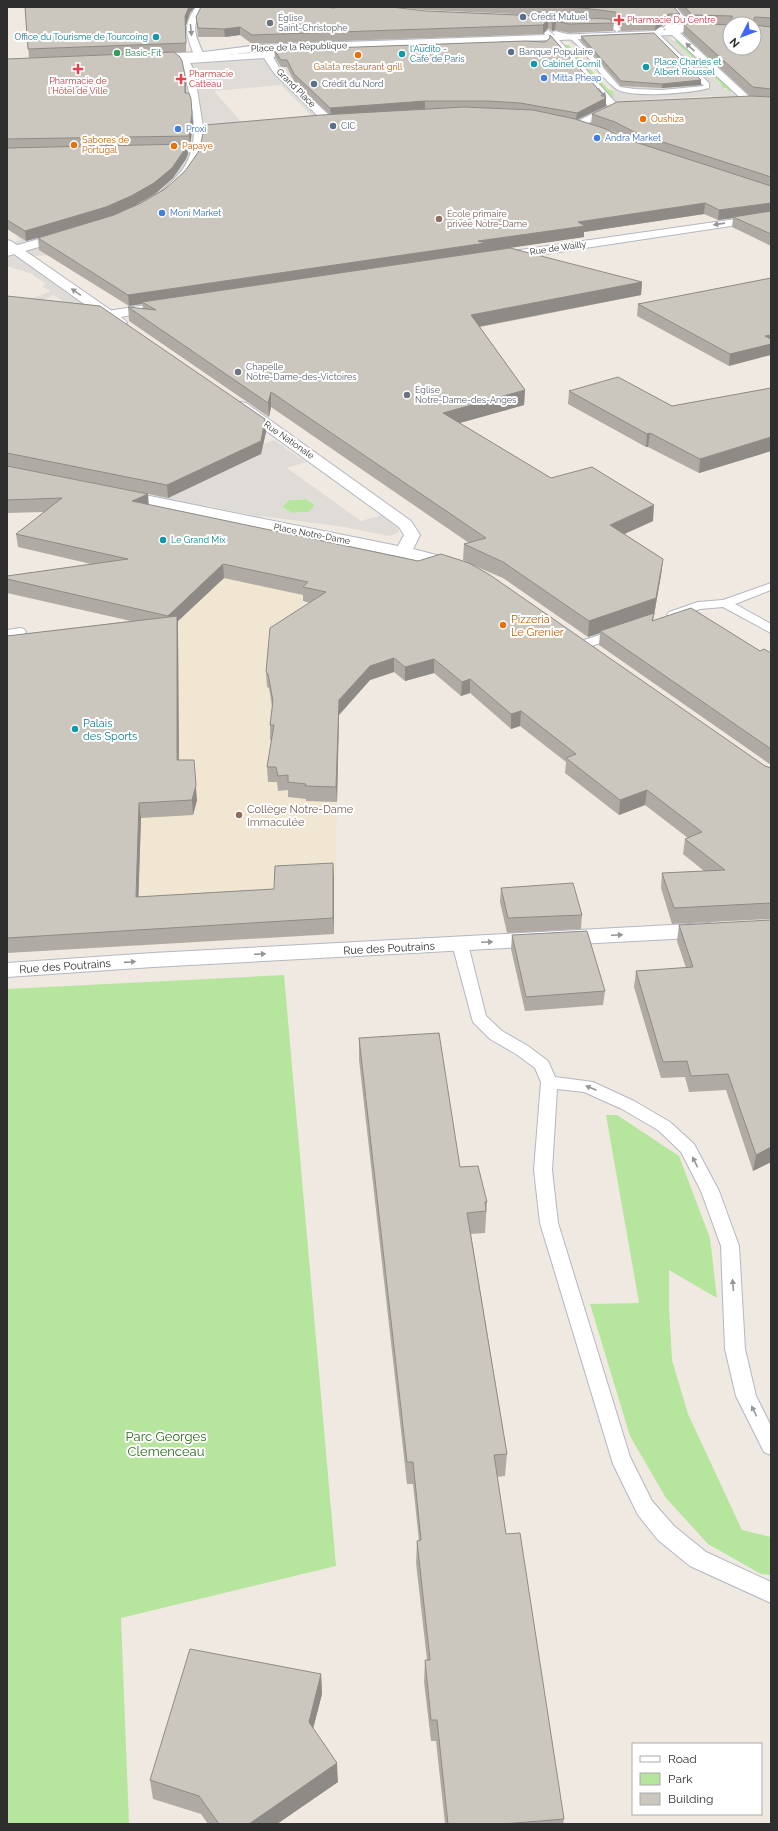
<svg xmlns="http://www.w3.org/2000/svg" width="778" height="1831" viewBox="0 0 778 1831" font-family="Raleway,sans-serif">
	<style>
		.education { fill: #f0e6d1 }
		.green { fill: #b6e59e }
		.plaza { fill: #dfdcd8; fill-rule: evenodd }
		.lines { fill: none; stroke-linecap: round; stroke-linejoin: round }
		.service-casing { stroke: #b4b7c1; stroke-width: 2 }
		.pedestrian-casing { stroke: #b4b7c1; stroke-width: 2 }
		.minor-casing { stroke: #b4b7c1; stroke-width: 2 }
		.tertiary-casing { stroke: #b4b7c1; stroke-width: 2 }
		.secondary-casing { stroke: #b4b7c1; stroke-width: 2 }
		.service { fill: #fff; fill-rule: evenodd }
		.pedestrian { fill: #fff; fill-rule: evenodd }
		.minor { fill: #fff; fill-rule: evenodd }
		.tertiary { fill: #fff; fill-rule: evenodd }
		.secondary { fill: #fff; fill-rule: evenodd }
		.wall { fill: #afaba4; fill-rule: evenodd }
		.shaded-wall { fill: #8e8b86 }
		.building { fill: #cbc7bf; stroke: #8e8b86 }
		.oneway { fill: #969696 }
		.service-dot { fill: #5c6f8a; stroke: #fff; stroke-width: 1.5 }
		.health-dot { fill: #e0444e; stroke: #fff; stroke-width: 1.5 }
		.worship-dot { fill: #6b7280; stroke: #fff; stroke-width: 1.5 }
		.culture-dot { fill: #0f9aa8; stroke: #fff; stroke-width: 1.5 }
		.leisure-dot { fill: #2e9e5b; stroke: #fff; stroke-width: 1.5 }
		.food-dot { fill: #e8710a; stroke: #fff; stroke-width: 1.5 }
		.shop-dot { fill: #3f7fe0; stroke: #fff; stroke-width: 1.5 }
		.education-dot { fill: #8d6e63; stroke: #fff; stroke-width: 1.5 }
		.labels { text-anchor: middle; stroke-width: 4; stroke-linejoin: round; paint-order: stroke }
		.far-service-label { font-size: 9px; fill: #4e5e75; stroke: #fff; text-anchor: start }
		.far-worship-label { font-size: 9px; fill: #5b616d; stroke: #fff; text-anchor: start }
		.far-health-label { font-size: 9px; fill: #be3a42; stroke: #fff; text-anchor: start }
		.far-culture-label { font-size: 9px; fill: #0d838f; stroke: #fff; text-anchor: start }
		.far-street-label { font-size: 9px; fill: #2e2e2e; stroke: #fff }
		.far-leisure-label { font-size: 9px; fill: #27864d; stroke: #fff; text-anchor: start }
		.far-food-label { font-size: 9px; fill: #c56008; stroke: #fff; text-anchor: start }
		.far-shop-label { font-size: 9px; fill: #366cbe; stroke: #fff; text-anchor: start }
		.far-education-label { font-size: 9px; fill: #785e54; stroke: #fff; text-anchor: start }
		.food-label { font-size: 11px; fill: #c56008; stroke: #fff; text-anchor: start }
		.culture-label { font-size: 11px; fill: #0d838f; stroke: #fff; text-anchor: start }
		.education-label { font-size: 11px; fill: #785e54; stroke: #fff; text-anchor: start }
		.street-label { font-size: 11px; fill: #2e2e2e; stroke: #fff }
		.near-park-label { font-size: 13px; fill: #2c6e1b; stroke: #fff }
	</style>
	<rect width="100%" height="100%" fill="#efe9e1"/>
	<path class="education" d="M234 536 345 559 300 605 295 684 340 696 334 934 138 946 144 619Z"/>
	<g class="green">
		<path d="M678 40 735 91 729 92 726 88H722L720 83 674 41Z"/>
		<path d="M564 45H569L608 89 615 92 613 93 615 97H610Z"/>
		<path d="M306 499 315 505 309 512 292 513 282 507 289 500Z"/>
		<path d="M284 975 336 1566 121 1618 129 1824H7V989Z"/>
		<path d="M606 1115H617L679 1156 710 1238 717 1298 669 1270V1308L672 1360 688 1414 742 1530 771 1537V1575L761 1574 708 1544 666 1498 630 1436 590 1304 639 1303Z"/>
	</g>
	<g class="plaza">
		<path d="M666 34 724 88 729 92 735 91 739 97 716 100 712 96 637 100 639 103 617 102 610 97H615L612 93 615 92 566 38Z"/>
		<path d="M546 40 551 41 602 98 606 106 591 113 583 112 201 171 49 255 34 256 13 242 21 240 16 237 55 233 102 218 7 150 186 93 184 80 179 65 247 51ZM278 61 444 110 334 114 287 67H279ZM281 85 313 117 242 123 214 91Z"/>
		<path d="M7 248 90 308 20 304 51 291 42 287 46 284 32 274 7 266ZM54 295 68 305 33 304Z"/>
		<path d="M274 440 306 462 287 468 361 521 382 515 398 526 399 532 390 536 384 535 344 527 261 516 259 517 204 505 203 507 154 498 163 491 186 489 261 454 263 444ZM306 499 315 505 309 512 292 513 282 507 289 500Z"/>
	</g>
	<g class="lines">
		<g class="service-casing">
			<g id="service">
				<path d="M660 27 665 28 659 34 709 83V88C693 93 627 99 615 88 598 75 588 53 572 40 567 35 557 37 552 33L555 31 575 36 620 87 635 89 662 90 704 86 653 35V33Z"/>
				<path d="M771 583V590L735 604 771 624V633L723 607 700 609 673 619 667 615 669 612 698 602 723 600Z"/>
				<path d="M20 628 24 629 26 632 24 635 7 638V630Z"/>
				<path d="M618 629 622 630 624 633 622 636 585 648 581 647 579 644 581 641Z"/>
				<path d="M460 939 465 941 468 944 486 1016 502 1031 528 1046 548 1061 555 1077 593 1082 634 1101 670 1122 694 1144 719 1191 739 1246 745 1349 756 1396 771 1426V1455L764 1452 736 1396 725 1349 721 1246 701 1191 681 1152 658 1130 622 1109 584 1092 557 1089 552 1170 558 1223 630 1457 652 1501 674 1526 706 1552 771 1582V1603L690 1566 658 1540 638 1515 613 1464 540 1223 534 1170 541 1082 535 1068 516 1054 490 1039 473 1022 452 944 455 941Z"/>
			</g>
		</g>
		<g class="pedestrian-casing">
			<g id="pedestrian">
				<path d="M584 19 614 22 621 29 617 32 609 26 581 24V20Z"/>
				<path d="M304 49 309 52 307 54 273 57 280 69 332 118 333 120 332 122H324L274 73 264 58 190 63 194 70 203 127 233 124 238 127 233 130 203 133C203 160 187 178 169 196H161L159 194 161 192C170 183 180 175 186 164 202 136 190 99 184 70L182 65 173 58 175 56 178 55 184 58Z"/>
				<path d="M67 231 71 232 73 235 71 238 7 256V248Z"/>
			</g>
		</g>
		<g class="minor-casing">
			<g id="minor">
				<path d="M196 7H204C190 26 195 35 204 55L199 58 194 55C187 35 182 26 196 7Z"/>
				<path d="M195 147 200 150 199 152 158 154 153 151 158 148Z"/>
				<path d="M709 923 717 925 720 930 717 935 709 937 153 967 7 977V963L153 953Z"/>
			</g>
		</g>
		<g class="tertiary-casing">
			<g id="tertiary">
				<path d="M668 24 730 26V32L665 29 664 27Z"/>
				<path d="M771 214V220L499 261 495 260 493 257 495 254 499 253Z"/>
				<path d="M158 303 163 304 164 307 163 310 108 319 103 318 102 315 103 312 108 311Z"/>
			</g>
		</g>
		<g class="secondary-casing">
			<g id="secondary">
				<path d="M667 7H676L691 25 688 31 680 33 752 99 754 101 752 103H746L672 35 559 40 616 103 621 104 623 106 578 128 573 125 574 123 608 106 550 40 259 51 204 58 150 60 145 57 150 54 204 52 259 45 545 35 544 33 548 30 554 35 655 31 666 30 664 27 668 24 675 29 682 27 683 25Z"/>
				<path d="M7 240 11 241 125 320 127 323 125 326H115L7 249Z"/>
				<path d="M241 402 246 403 411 521 420 535 413 549 464 562 466 566 464 570 458 571 402 557 114 498 112 495 114 492 120 490 398 546 404 535 399 527 236 409 234 406 236 403Z"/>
			</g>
		</g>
		<use href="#service" class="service"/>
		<use href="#pedestrian" class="pedestrian"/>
		<use href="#minor" class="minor"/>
		<use href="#tertiary" class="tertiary"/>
		<use href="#secondary" class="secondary"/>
	</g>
	<g class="wall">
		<path d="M25 7H195L190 13 186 25V52L29 58Z"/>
		<path d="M393 7H674L680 14 679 23 668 22 655 30 621 31V27L614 21 611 20 614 23 613 31 569 33 555 30 552 31 548 28 543 34 252 44 240 35 225 37H198L196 17 335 8 426 11 597 18 582 17 426 10Z"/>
		<path d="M677 7H771V246L732 227 733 218 718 220 704 214 584 232V237L485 251 642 282 641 295 480 327 525 390 524 405 459 423 551 478 653 521 624 534 663 559 661 575 653 621 760 651 771 653V765L599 645 600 633 588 637 503 578 470 564 765 766 771 768V919L672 924 661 888 662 873 704 871 683 854 685 839 688 838 645 805 619 815 565 773 566 762 520 726 511 729 470 693 461 696 434 673 405 681 394 672 370 680 339 715 337 802 306 801V799L288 797V790L278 791 277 782H268L267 767 272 740H270V725L272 707 269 688 267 687 266 672 310 603 303 601V595L224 578 178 621V630L179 760 197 800 193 815 141 818 138 897 274 889 333 863 334 934 7 953V636L131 621 7 593V576L91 564 18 547 16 534 44 512 7 513V466L148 505 418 561 467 562 463 560 464 544 469 543 271 407 269 417 129 321 128 307 143 309 142 304 129 306 39 250 38 238 114 215 141 203 329 114 294 81 287 67H281L275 57 274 50 545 42 549 39 550 35 606 98V106L577 120 591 124 592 114 750 96 683 34 684 25 691 23ZM730 24H754L730 48ZM608 129 615 132 635 142 629 140Z"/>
		<path d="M581 36 701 80V85L662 88 621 86 581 41Z"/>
		<path d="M7 59 186 84V93L193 123 190 146H187L188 154 186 159 173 178 155 194 132 207 107 218 26 241 7 229Z"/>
		<path d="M771 278 729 366 637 316 638 304Z"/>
		<path d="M7 296 265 419 266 432 261 454 168 498 7 466Z"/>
		<path d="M771 388V451L699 473 648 447H646L568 404 569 391 672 406Z"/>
		<path d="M501 888 582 915 581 929 507 933 500 902Z"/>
		<path d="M679 925 771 1162 753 1171 726 1090 689 1092 685 1077 661 1078 634 987 636 971 686 968 677 941Z"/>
		<path d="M512 935 605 991 603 1005 525 1011 511 949Z"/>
		<path d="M359 1038 487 1202 485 1233 471 1234 507 1454 505 1476 497 1477 506 1534 564 1819 563 1824H445L436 1741H431L424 1682 425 1660H427L416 1563 417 1541H419L413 1484H407L359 1060Z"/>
		<path d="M321 1674 322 1694 313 1728 338 1782 277 1824H208L201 1814 153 1799 150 1780Z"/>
	</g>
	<g class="shaded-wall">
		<path d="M189 7H195L190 13 186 25V52L185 16Z"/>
		<path d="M669 14 668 22 655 30 656 21Z"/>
		<path d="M548 20V28L543 34V25Z"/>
		<path d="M556 21 555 30 552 31V23Z"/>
		<path d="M240 27V35L225 37 224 29Z"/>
		<path d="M185 75 186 84 185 102Z"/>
		<path d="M701 80V85L662 88V84Z"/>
		<path d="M606 98V106L576 120 577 113Z"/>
		<path d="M425 101V109L331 115 330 108Z"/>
		<path d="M192 113 193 123 190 146 189 136Z"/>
		<path d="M187 144 188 154 186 159 173 178 155 194 132 207 107 218 26 241 25 231Z"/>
		<path d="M705 203 704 214 584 232V237L142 302V304L129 306 128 295 478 241 578 222Z"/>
		<path d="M771 203V213L733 217V218L718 220 719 210Z"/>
		<path d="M642 282 641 295 471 328V315Z"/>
		<path d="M771 335V355L729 366 730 354 765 336Z"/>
		<path d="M525 390 524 405 442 428 443 413Z"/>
		<path d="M271 392V407L269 417 268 403Z"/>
		<path d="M265 419 266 432 261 454 168 498 167 485Z"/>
		<path d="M650 433 648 447H646L647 434Z"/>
		<path d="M771 437V451L699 473 700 459Z"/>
		<path d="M148 494 149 507 132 501Z"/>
		<path d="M654 505 653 521 609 541 610 525Z"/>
		<path d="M663 559 661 575 654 615H653L652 627 600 631V633L588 637 589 621Z"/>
		<path d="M223 564 224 578 178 621V630L179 775 168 616Z"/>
		<path d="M394 658V672L370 680 339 715 337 802 336 787 339 700 370 666Z"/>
		<path d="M434 659V673L405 681V667Z"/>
		<path d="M470 679V693L461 696 462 682Z"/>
		<path d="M521 711 520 726 511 729V714Z"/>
		<path d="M195 775 197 800 193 815 192 800Z"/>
		<path d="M647 790 645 805 619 815 620 800Z"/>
		<path d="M139 803 141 818 138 912 136 897Z"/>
		<path d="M333 863 334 878V934L333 918Z"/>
		<path d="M771 1147V1162L753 1171 756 1155Z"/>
		<path d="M321 1674 322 1694 310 1741 309 1722Z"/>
		<path d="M337 1763 338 1782 277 1824H249Z"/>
	</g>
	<g class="building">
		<path d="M25 7H189L185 16 186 43 28 49Z"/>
		<path d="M201 7H323L335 8 336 7H391L426 11 609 19 614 23 569 24 556 21 552 23 548 20 543 25 252 35 240 27 224 29 198 28 196 17Z"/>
		<path d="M555 7H674L680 14H669L656 21 622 22 623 19 615 12 583 8Z"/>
		<path d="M685 7H771V18L755 17 754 18V24H732V16L692 15Z"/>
		<path d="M690 23 730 25V48H754V25L771 27V89L753 87 684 25Z"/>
		<path d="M654 33 701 80 662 84 621 81 581 36Z"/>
		<path d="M550 35 606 98 577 113 520 103 488 101H425L330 108 294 74 287 60H281L274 50 525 41 545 42 550 38Z"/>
		<path d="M174 52 180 57 182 61 185 75V93H189L191 99 192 113 189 136 7 139V59Z"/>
		<path d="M751 96 771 97V177L638 134 615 122 592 114 617 102Z"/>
		<path d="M464 107 533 110 575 119 606 129 629 140 771 186V203L719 210 705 203 578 222 585 226 478 241 486 243 128 295 38 238 114 215 141 203 165 189 185 171 199 151 205 125 321 115Z"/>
		<path d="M187 144 185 149 172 168 154 183 131 196 106 207 25 231 7 220V148Z"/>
		<path d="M771 211V234L733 217Z"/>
		<path d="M510 248 642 282 471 315 525 390 443 413 551 478 592 467 654 505 610 525 663 559 656 598 589 621 503 562 464 544 486 538 271 392 268 403 128 307 156 310 142 302Z"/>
		<path d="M771 278V335L765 336 771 339V344L730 354 638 304Z"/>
		<path d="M7 296 100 306 265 419 261 441 167 485 7 453Z"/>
		<path d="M618 377 672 406 771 388V437L700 459 650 433 647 434 569 391Z"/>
		<path d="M7 466 148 494 132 501 418 561 441 554 469 563 490 575 765 766 771 768V903L674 908 662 873 725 870 685 839 702 832 647 790 620 800 566 758 576 754 521 711 511 714 470 679 462 682 434 659 405 667 394 658 370 666 339 700 336 787 305 786 306 784 288 782V775L278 776 276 767H267L274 725H270L273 701 268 674 266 672 270 628 326 592 303 587 308 582 223 564 168 616 7 579V576L128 559 16 534 62 498 7 500Z"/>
		<path d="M691 608 760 651 764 649 771 653V749L600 631 654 613 652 621Z"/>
		<path d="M177 616V760H194L196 785 192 800 139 803 136 897 274 889 275 866 333 863V918L7 938V636Z"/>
		<path d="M573 883 582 915 508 918 501 888Z"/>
		<path d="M771 920V1147L756 1155 728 1074 691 1076 687 1061 663 1062 636 971 693 967 679 925Z"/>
		<path d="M587 931 605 991 526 997 512 935Z"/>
		<path d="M439 1033 460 1167 478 1166 487 1202H485L486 1211 467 1213 507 1454 494 1455 506 1534 520 1533 564 1819 503 1824H448L437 1720H431L425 1660H430L417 1541 421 1540 413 1462H407L359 1038Z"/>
		<path d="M190 1649 321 1674 309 1722 337 1763 249 1824H219L199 1796 150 1780Z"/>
	</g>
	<defs><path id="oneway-solid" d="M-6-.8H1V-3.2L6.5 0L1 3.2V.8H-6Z"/></defs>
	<g class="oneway">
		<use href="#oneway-solid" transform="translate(191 30) rotate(84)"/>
		<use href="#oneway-solid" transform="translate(690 47) rotate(-137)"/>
		<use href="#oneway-solid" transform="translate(602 93) rotate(48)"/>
		<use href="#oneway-solid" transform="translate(719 224) rotate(172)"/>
		<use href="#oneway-solid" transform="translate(76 292) rotate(-145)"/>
		<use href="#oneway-solid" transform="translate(617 935) rotate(-3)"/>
		<use href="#oneway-solid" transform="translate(487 942) rotate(-3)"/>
		<use href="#oneway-solid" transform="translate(260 954) rotate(-3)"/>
		<use href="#oneway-solid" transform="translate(130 962) rotate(-4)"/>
		<use href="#oneway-solid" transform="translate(591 1088) rotate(-157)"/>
		<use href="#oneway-solid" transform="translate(695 1162) rotate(-116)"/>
		<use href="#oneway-solid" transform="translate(733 1285) rotate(-95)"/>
		<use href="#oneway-solid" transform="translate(754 1411) rotate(-116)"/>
	</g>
	<g class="service-dot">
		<circle cx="523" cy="17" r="4"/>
		<circle cx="511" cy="52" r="4"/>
		<circle cx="314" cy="84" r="4"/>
		<circle cx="333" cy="126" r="4"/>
	</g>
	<g class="health-dot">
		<path d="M617 14h4v4h4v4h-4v4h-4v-4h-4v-4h4z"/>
		<path d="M76 63h4v4h4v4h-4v4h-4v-4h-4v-4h4z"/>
		<path d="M179 73h4v4h4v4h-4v4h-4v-4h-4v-4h4z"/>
	</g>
	<g class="worship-dot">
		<circle cx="270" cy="23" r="4"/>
		<circle cx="238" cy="372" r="4"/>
		<circle cx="407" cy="395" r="4"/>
	</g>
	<g class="culture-dot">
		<circle cx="156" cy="37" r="4"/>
		<circle cx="402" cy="54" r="4"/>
		<circle cx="534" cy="64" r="4"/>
		<circle cx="646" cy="67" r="4"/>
		<circle cx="163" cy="540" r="4"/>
		<circle cx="75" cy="729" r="4"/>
	</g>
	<circle class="leisure-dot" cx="117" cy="53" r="4"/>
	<g class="food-dot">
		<circle cx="358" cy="55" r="4"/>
		<circle cx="643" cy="119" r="4"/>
		<circle cx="74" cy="145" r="4"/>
		<circle cx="174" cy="146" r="4"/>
		<circle cx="503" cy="625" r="4"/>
	</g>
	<g class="shop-dot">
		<circle cx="544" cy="78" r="4"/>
		<circle cx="178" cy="129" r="4"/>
		<circle cx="597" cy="138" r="4"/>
		<circle cx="162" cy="213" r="4"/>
	</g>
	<g class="education-dot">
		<circle cx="439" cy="219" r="4"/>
		<circle cx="239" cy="815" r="4"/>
	</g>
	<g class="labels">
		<g class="far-service-label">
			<text x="531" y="20">Crédit Mutuel</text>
			<text x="519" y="55">Banque Populaire</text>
			<text x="322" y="87">Crédit du Nord</text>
			<text x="341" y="129">CIC</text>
		</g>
		<g class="far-worship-label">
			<text x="278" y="21">Église<tspan x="278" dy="10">Saint-Christophe</tspan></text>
			<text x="246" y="370">Chapelle<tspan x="246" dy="10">Notre-Dame-des-Victoires</tspan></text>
			<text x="415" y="393">Église<tspan x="415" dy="10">Notre-Dame-des-Anges</tspan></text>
		</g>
		<g class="far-health-label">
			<text x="627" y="23">Pharmacie Du Centre</text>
			<text x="189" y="77">Pharmacie<tspan x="189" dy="10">Catteau</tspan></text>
			<text x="78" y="84" text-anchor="middle">Pharmacie de<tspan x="78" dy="10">l'Hôtel de Ville</tspan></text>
		</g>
		<g class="far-culture-label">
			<text x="148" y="40" text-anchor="end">Office du Tourisme de Tourcoing</text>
			<text x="410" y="52">l'Audito -<tspan x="410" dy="10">Café de Paris</tspan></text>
			<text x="654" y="65">Place Charles et<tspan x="654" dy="10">Albert Roussel</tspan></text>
			<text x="542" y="67">Cabinet Cornil</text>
			<text x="171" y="543">Le Grand Mix</text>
		</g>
		<g class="far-street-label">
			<text transform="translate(299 47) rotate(-2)" y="3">Place de la République</text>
			<text transform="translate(296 88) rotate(45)" y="3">Grand Place</text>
			<text transform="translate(558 248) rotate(-8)" y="3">Rue de Wailly</text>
			<text transform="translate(289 440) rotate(35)" y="3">Rue Nationale</text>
			<text transform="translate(312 534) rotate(11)" y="3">Place Notre-Dame</text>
		</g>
		<g class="far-leisure-label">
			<text x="125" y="56">Basic-Fit</text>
		</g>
		<g class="far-food-label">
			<text x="358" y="70" text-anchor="middle">Galata restaurant grill</text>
			<text x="651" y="122">Oushiza</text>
			<text x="82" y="143">Sabores de<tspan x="82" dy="10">Portugal</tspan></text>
			<text x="182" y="149">Papaye</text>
		</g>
		<g class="far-shop-label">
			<text x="552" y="81">Mitta Pheap</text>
			<text x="186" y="132">Proxi</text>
			<text x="605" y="141">Andra Market</text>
			<text x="170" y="216">Moni Market</text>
		</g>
		<g class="far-education-label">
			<text x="447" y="217">École primaire<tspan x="447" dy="10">privée Notre-Dame</tspan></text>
		</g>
		<g class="food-label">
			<text x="511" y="623">Pizzeria<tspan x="511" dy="13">Le Grenier</tspan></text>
		</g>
		<g class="culture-label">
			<text x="83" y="727">Palais<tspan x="83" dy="13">des Sports</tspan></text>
		</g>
		<g class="education-label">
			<text x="247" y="813">Collège Notre-Dame<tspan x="247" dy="13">Immaculée</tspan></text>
		</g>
		<g class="street-label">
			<text transform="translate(389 948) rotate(-3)" y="4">Rue des Poutrains</text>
			<text transform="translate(65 966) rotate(-4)" y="4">Rue des Poutrains</text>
		</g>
		<g class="near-park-label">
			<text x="166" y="1441">Parc Georges<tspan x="166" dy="15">Clemenceau</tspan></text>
		</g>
	</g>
	<rect width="778" height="1831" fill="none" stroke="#2e2e2e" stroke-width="16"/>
	<rect x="632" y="1743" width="130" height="72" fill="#ffffff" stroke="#ababab"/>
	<rect x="640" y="1756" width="20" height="6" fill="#ffffff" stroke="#ababab"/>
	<text x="668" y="1763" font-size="12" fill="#2e2e2e">Road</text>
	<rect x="640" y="1773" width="20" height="12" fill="#b6e59e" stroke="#ababab"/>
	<text x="668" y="1783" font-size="12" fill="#2e2e2e">Park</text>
	<rect x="640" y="1793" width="20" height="12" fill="#cbc7bf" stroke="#ababab"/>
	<text x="668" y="1803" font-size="12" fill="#2e2e2e">Building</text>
	<g transform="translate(742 36) rotate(228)"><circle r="19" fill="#ffffff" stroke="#ababab"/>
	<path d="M0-3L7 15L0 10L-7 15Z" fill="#4264fb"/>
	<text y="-6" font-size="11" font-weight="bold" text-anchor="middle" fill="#2e2e2e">N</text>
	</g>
</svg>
